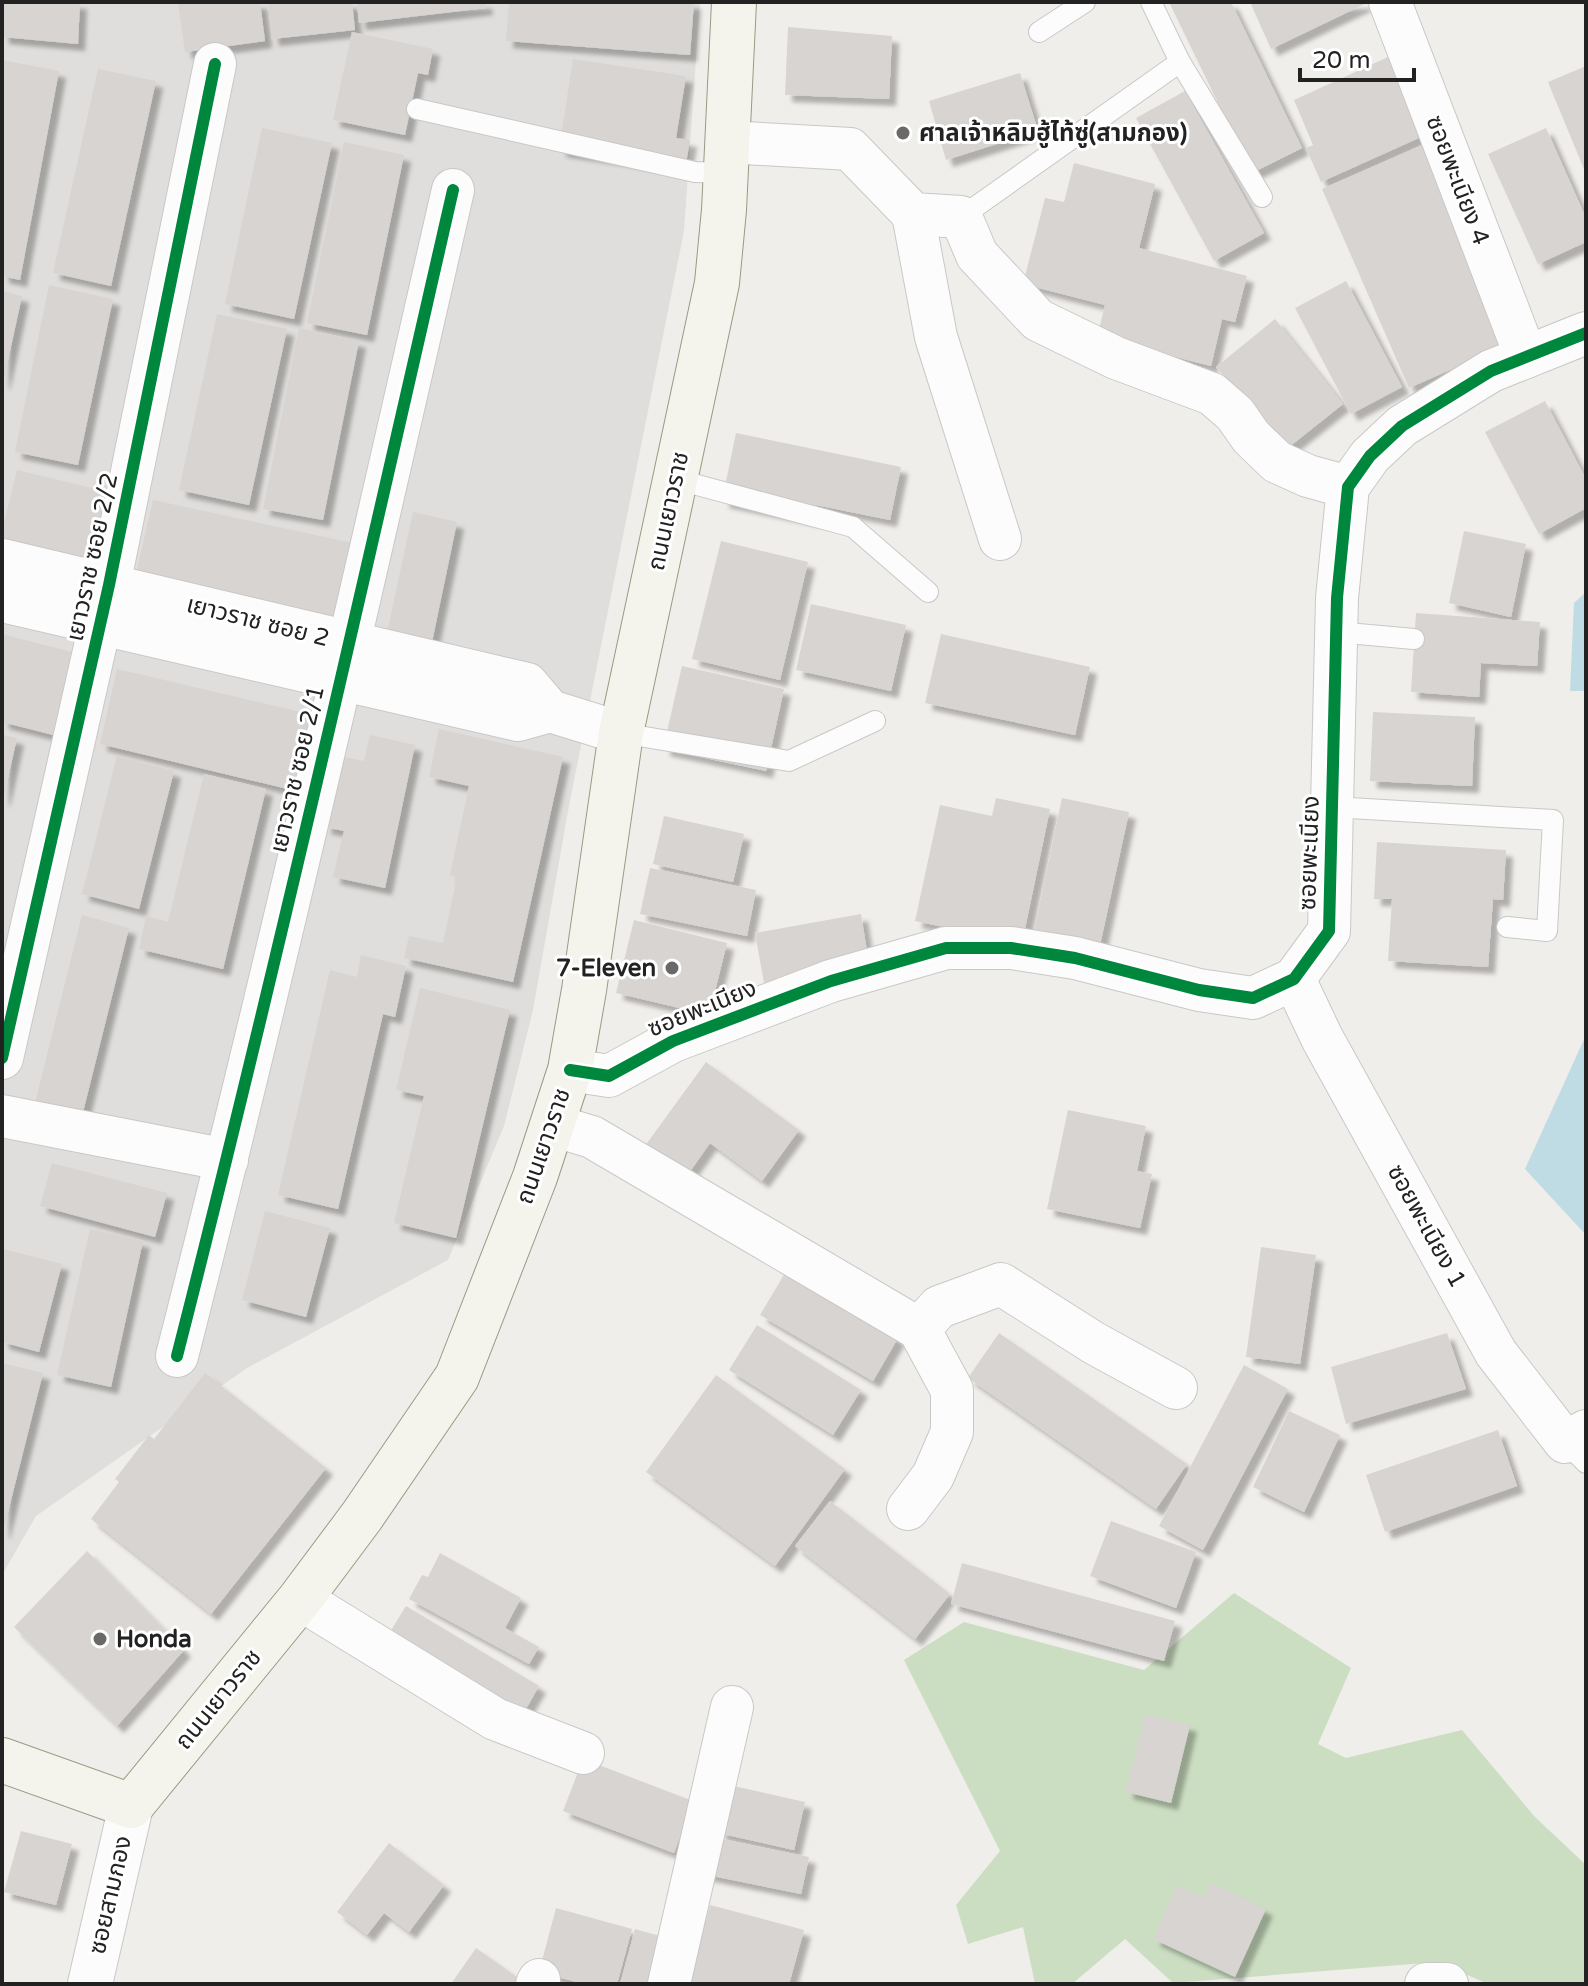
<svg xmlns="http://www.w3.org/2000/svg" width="1588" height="1986" viewBox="0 0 1588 1986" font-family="'Varela Round','Noto Sans Thai',sans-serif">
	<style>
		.residential { fill: #dfdedc }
		.forest { fill: #cbdec1 }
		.water { fill: #bfdbe3 }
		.building { fill: #d7d4d2; filter: url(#shadow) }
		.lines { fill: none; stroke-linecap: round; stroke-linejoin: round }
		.service-casing { stroke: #c9c8c7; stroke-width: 22 }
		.minor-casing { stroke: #c9c8c7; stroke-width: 44 }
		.tertiary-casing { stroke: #c9c8c7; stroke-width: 46 }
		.secondary-casing { stroke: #999a82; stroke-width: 46 }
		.service { stroke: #fdfcfc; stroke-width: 20 }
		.minor { stroke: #fdfcfc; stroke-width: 42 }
		.tertiary { stroke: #fdfcfc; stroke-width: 44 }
		.secondary { stroke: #f4f4ed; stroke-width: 44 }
		.cycleway-casing { stroke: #fff; stroke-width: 17 }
		.cycleway { stroke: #00873e; stroke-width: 12 }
		.poi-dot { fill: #6a6968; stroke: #fff; stroke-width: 3 }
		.labels { text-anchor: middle; stroke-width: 6; stroke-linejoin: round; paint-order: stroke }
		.poi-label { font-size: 24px; font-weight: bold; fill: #222; stroke: #fff; text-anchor: start }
		.street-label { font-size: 24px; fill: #222; stroke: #fff }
	</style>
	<defs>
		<filter id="shadow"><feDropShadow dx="7" dy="7" stdDeviation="2" flood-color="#0004"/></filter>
	</defs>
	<rect width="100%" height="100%" fill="#f0eeeb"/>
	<path class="residential" d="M2 2H700L684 231 568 811 533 1010 504 1126 448 1260 247 1368 36 1516 2 1575Z"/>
	<path class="forest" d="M1234 1593 1351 1668 1318 1744 1346 1758 1462 1730 1535 1817 1586 1865V1984H1488L1438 1962 1173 1983 1125 1939 1072 1984H1035L1023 1927 968 1944 956 1905 1000 1851 904 1660 964 1622 1144 1670Z"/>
	<g class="water">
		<path d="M1586 592V691H1570L1574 603Z"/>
		<path d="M1586 1035V1235L1525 1169Z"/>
	</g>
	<g class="building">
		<path d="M2 2H80L78 44 2 37Z"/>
		<path d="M178 2H260L265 41 185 52Z"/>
		<path d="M268 2H352L355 30 272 39Z"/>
		<path d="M357 2H485L486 8 359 23Z"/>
		<path d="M509 2H694L690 55 506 41Z"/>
		<path d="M1169 2H1231L1302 148 1252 173Z"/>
		<path d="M1250 2H1369L1271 49Z"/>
		<path d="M788 27 892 36 889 99 785 95Z"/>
		<path d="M352 32 433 49 428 75 418 73 405 135 333 120Z"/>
		<path d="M1397 53 1432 132 1321 182 1306 148 1313 145 1294 100Z"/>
		<path d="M573 59 686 76 676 138 690 140 685 169 559 150Z"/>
		<path d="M2 60 59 71 20 280 2 276Z"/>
		<path d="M1586 66V174L1548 82Z"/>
		<path d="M98 69 156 81 111 286 53 273Z"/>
		<path d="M1020 73 1038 131 946 160 929 101Z"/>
		<path d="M1185 91 1264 233 1214 261 1136 118Z"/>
		<path d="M262 128 332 143 294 319 225 304Z"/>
		<path d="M1546 128 1586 218V242L1538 264 1488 154Z"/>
		<path d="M344 142 404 155 367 335 307 323Z"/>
		<path d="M1425 144 1511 343 1409 388 1322 189Z"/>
		<path d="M1074 163 1155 184 1139 248 1247 276 1235 322 1222 319 1211 366 1097 337 1105 305 1023 284 1045 198 1064 202Z"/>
		<path d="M1346 281 1402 387 1351 414 1295 308Z"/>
		<path d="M49 285 113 299 78 465 15 452Z"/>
		<path d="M2 291 22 296 3 383H2Z"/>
		<path d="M217 314 287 329 249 505 179 490Z"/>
		<path d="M1275 319 1343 404 1284 451 1216 367Z"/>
		<path d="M299 328 359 341 323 520 263 509Z"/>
		<path d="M1545 401 1586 479V508L1539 534 1485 432Z"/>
		<path d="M736 433 901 467 890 520 816 505 813 520 722 501Z"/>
		<path d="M17 470 108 492 87 572 2 550V531Z"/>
		<path d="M153 500 357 544 339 624 135 578Z"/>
		<path d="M413 512 457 522 432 642 387 633Z"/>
		<path d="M1464 531 1526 544 1511 617 1449 603Z"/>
		<path d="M721 541 808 562 780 680 692 659Z"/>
		<path d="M811 604 906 625 891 691 796 670Z"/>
		<path d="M1416 613 1540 622 1537 666 1481 663 1479 697 1411 692Z"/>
		<path d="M2 634 79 654 57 736 2 722Z"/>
		<path d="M941 634 1090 667 1075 735 925 703Z"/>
		<path d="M682 666 784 689 766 771 663 749Z"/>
		<path d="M117 669 314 715 296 791 100 744Z"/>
		<path d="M1373 712 1475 717 1472 786 1370 781Z"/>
		<path d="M439 729 563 757 513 982 404 958 409 936 443 943 457 877 450 875 469 786 429 777Z"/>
		<path d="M2 735 17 738 3 800 2 799Z"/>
		<path d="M370 735 415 745 385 888 333 877 344 831 324 827 340 756 364 761Z"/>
		<path d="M117 756 174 771 139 909 82 894Z"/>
		<path d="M204 774 266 789 223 969 139 949 146 916 168 922Z"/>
		<path d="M996 798 1050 809 1022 943 915 921 940 805 992 816Z"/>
		<path d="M1062 798 1129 812 1100 945 1034 930Z"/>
		<path d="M664 816 744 834 733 882 653 864Z"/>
		<path d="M1377 842 1506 850 1503 900 1493 899 1488 967 1388 961 1392 899H1374Z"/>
		<path d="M650 868 756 890 747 936 640 914Z"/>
		<path d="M861 914 869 964 764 983 755 933Z"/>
		<path d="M82 915 129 928 82 1116 35 1103Z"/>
		<path d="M634 920 727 943 709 1015 616 993Z"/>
		<path d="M361 955 406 966 395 1017 383 1014 338 1209 278 1195 330 970 357 977Z"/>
		<path d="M420 988 510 1010 456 1238 394 1223 424 1096 396 1090Z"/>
		<path d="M706 1062 799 1130 762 1181 710 1143 684 1180 642 1150Z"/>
		<path d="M1068 1110 1146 1126 1137 1171 1152 1174 1140 1228 1047 1209Z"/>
		<path d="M52 1163 167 1193 155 1237 40 1206Z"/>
		<path d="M265 1211 330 1228 306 1317 242 1300Z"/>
		<path d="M90 1229 143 1241 111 1387 57 1375Z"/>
		<path d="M1261 1247 1316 1255 1300 1364 1246 1357Z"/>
		<path d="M3 1249 62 1264 39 1352 2 1342Z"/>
		<path d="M785 1273 898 1338 873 1381 760 1315Z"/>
		<path d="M757 1325 861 1390 833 1435 729 1370Z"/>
		<path d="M999 1333 1187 1464 1156 1509 968 1378Z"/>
		<path d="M1447 1333 1466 1389 1346 1424 1331 1367Z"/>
		<path d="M2 1363 43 1373 3 1532H2Z"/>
		<path d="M1244 1365 1288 1389 1203 1550 1159 1526Z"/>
		<path d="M205 1373 326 1468 211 1614 91 1519 119 1482 115 1479 149 1435 154 1439Z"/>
		<path d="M716 1375 845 1469 775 1566 646 1472Z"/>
		<path d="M1289 1411 1340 1435 1304 1512 1253 1487Z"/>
		<path d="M1498 1430 1517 1486 1385 1532 1366 1475Z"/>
		<path d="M830 1501 950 1594 915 1639 795 1546Z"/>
		<path d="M1111 1521 1196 1552 1176 1608 1090 1576Z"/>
		<path d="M87 1551 184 1650 117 1726 14 1627Z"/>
		<path d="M440 1553 521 1598 505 1628 539 1647 529 1664 409 1599 422 1575 428 1577Z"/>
		<path d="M962 1563 1175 1621 1164 1661 951 1604Z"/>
		<path d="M406 1606 539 1686 519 1721 385 1640Z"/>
		<path d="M1145 1714 1190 1725 1171 1803 1126 1792Z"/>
		<path d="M583 1759 693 1801 674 1853 563 1811Z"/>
		<path d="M729 1785 805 1802 794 1850 718 1833Z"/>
		<path d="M21 1831 72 1844 56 1905 4 1892Z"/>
		<path d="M711 1837 809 1857 801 1894 703 1874Z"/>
		<path d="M389 1843 444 1885 409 1932 384 1913 367 1935 337 1912Z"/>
		<path d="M1211 1883 1266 1909 1235 1977 1153 1939 1177 1886 1204 1898Z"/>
		<path d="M710 1905 804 1930 789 1984H688Z"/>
		<path d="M556 1908 632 1929 617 1984H584L539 1972Z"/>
		<path d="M635 1929 674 1940 661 1984H620Z"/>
		<path d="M476 1948 527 1984H451Z"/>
	</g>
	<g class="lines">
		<g class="service-casing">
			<g id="service">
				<path d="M1151 2 1180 62 1262 197"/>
				<path d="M1039 32 1085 2"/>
				<path d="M417 109 695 172 726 173"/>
				<path d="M961 217 1180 62"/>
				<path d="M675 479 853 527 928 592"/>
				<path d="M1336 632 1414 639"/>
				<path d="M621 733 789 761 875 721"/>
				<path d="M1333 807 1553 820 1547 931 1507 927"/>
				<path d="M1565 1442 1586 1463"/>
			</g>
		</g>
		<g class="minor-casing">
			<g id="minor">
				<path d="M1390 2 1526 357"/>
				<path d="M727 142 850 149 913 214 961 217 977 255 1038 320 1116 358 1212 394 1235 414 1251 437 1277 462 1308 476 1348 487"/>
				<path d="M913 214 936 337 1000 539"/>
				<path d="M2 560 527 684 550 711 621 733"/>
				<path d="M2 601 518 720 550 711"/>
				<path d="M1294 979 1322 1038 1496 1353 1565 1442 1586 1431"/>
				<path d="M2 1058 109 585 215 64"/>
				<path d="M570 1070 609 1076 673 1041 831 981 946 948H1011L1075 958 1199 990 1253 998 1294 979 1329 931 1337 598 1348 487 1370 456 1402 426 1491 371 1586 333"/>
				<path d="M2 1116 227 1160"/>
				<path d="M552 1125 592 1137 919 1329 952 1390V1432L933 1476 908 1509"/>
				<path d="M919 1329 939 1307 1001 1284 1094 1343 1176 1388"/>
				<path d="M177 1356C276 969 364 579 453 190"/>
				<path d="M300 1599 495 1719 583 1753"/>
				<path d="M537 1984 539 1980"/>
				<path d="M669 1984 732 1707"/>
				<path d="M1426 1984H1447"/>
			</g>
		</g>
		<g class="tertiary-casing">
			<path id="tertiary" d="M90 1984 131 1806"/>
		</g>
		<g class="secondary-casing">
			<path id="secondary" d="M2 1760 131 1806 300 1599 362 1516 457 1377 535 1177 570 1070 584 990 621 733 717 283 724 210 734 2"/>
		</g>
		<use href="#service" class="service"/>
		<use href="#minor" class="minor"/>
		<use href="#tertiary" class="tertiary"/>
		<use href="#secondary" class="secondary"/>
		<g class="cycleway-casing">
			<g id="cycleway">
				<path d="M2 1058 109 585 215 64"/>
				<path d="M570 1070 609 1076 673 1041 831 981 946 948H1011L1075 958 1199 990 1253 998 1294 979 1329 931 1337 598 1348 487 1370 456 1402 426 1491 371 1586 333"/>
				<path d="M177 1356C276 969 364 579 453 190"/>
			</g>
		</g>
		<use href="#cycleway" class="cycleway"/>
	</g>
	<g class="poi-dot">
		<circle cx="903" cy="133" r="8"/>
		<circle cx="672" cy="968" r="8"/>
		<circle cx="100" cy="1639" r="8"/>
	</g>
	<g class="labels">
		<g class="poi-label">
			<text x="919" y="141">ศาลเจ้าหลิมฮู้ไท้ซู่(สามกอง)</text>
			<text x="656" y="976" text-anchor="end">7-Eleven</text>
			<text x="116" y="1647">Honda</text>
		</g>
		<g class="street-label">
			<text transform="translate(1458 180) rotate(69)" y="8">ซอยพะเนียง 4</text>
			<text transform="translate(668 511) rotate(-78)" y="8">ถนนเยาวราช</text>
			<text transform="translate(92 557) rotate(-78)" y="8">เยาวราช ซอย 2/2</text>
			<text transform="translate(258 621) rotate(14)" y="8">เยาวราช ซอย 2</text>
			<text transform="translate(297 769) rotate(-77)" y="8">เยาวราช ซอย 2/1</text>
			<text transform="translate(1309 853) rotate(-88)" y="8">ซอยพะเนียง</text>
			<text transform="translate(702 1008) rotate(-22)" y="8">ซอยพะเนียง</text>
			<text transform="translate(543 1146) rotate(-71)" y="8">ถนนเยาวราช</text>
			<text transform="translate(1427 1226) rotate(61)" y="8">ซอยพะเนียง 1</text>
			<text transform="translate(218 1699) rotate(-51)" y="8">ถนนเยาวราช</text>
			<text transform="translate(110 1895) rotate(-77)" y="8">ซอยสามกอง</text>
		</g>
	</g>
	<rect width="1588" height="1986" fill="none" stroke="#222222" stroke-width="8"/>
	<path d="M1300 68v12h114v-12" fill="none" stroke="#222222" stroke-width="4"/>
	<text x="1312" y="68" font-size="24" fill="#222222" stroke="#ffffff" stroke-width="6" paint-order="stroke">20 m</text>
</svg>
